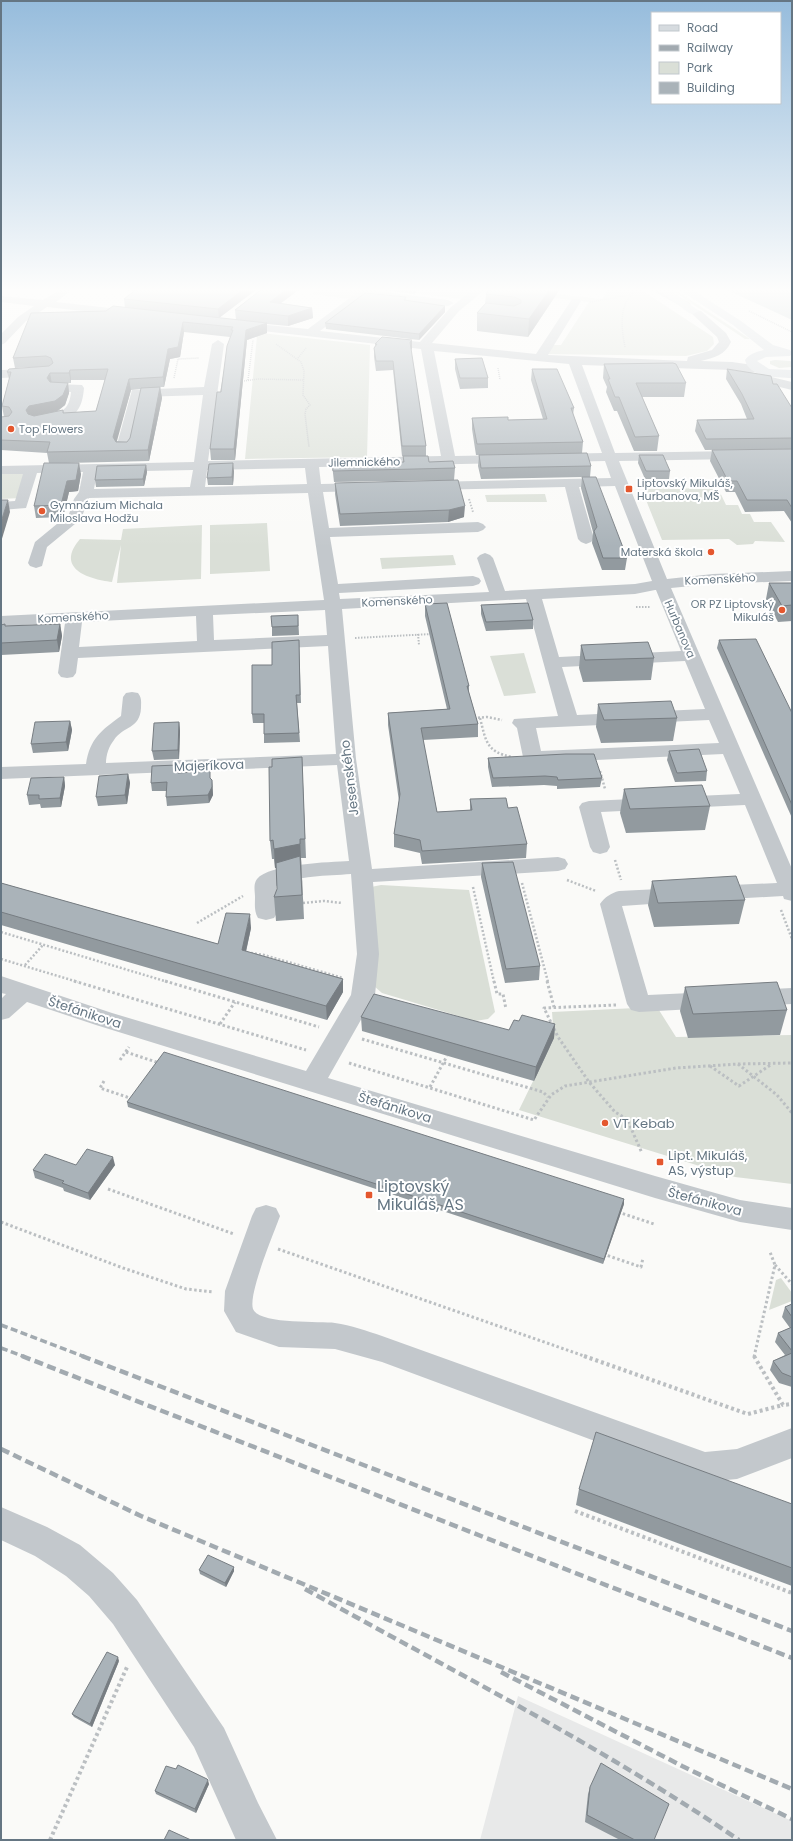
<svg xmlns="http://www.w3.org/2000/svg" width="793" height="1841" viewBox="0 0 793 1841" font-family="Poppins,sans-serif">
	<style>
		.built { fill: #e8e9e9 }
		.green { fill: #dadfd7 }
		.water { fill: #bbc7cb }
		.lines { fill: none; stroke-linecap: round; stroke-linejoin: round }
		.path-far4 { stroke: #bbbfc2; stroke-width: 1.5; stroke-dasharray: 1 1; stroke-linecap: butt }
		.path-far3 { stroke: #bbbfc2; stroke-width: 2; stroke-dasharray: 1.5 1.5; stroke-linecap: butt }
		.path-far2 { stroke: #bbbfc2; stroke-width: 2.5; stroke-dasharray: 2 2; stroke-linecap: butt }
		.path-far1 { stroke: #bbbfc2; stroke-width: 3; stroke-dasharray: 2.5 2.5; stroke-linecap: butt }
		.path { stroke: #bbbfc2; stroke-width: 4; stroke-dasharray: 3 3; stroke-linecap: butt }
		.minor { fill: #c3c8cc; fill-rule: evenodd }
		.major { fill: #d6dbdf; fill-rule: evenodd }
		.rail-far1 { stroke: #a2aab0; stroke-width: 3.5; stroke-dasharray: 7 3.5; stroke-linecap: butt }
		.rail { stroke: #a2aab0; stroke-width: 4.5; stroke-dasharray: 9 4.5; stroke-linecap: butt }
		.wall { fill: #929a9f; fill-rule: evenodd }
		.shaded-wall { fill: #777d82 }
		.building { fill: #aab3b9; stroke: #777d82; fill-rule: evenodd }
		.poi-dot { fill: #e4572e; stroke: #fff; stroke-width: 1.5 }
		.labels { text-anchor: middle; stroke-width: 4; stroke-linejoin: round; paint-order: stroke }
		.far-poi-label { font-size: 11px; fill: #657683; stroke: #fff; text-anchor: start }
		.far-street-label { font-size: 11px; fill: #657683; stroke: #fff }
		.street-label { font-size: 13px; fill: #657683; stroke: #fff }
		.poi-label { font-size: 13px; fill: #657683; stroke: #fff; text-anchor: start }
		.near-poi-label { font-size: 16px; fill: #657683; stroke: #fff; text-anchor: start }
	</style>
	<rect width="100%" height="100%" fill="#fafaf8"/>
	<path class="built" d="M518 1696 792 1821V1840H480Z"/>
	<g class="green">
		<path d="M318 289H347L358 292 351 299 311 294Z"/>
		<path d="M398 289 417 291 419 289H474L462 299 395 291Z"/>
		<path d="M609 289H640L713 337 714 344 707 351 686 356 545 354 552 345H561L589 302 553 298 556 294 602 299Z"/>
		<path d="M670 289H674L750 339H745Z"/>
		<path d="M261 333 370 345 367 457 245 459 257 336Z"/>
		<path d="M775 360 790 361 792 362V367L779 368 770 364V361Z"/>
		<path d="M29 472 20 498 1 499V473Z"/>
		<path d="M718 488 726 505H738L742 514H750L754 522H771L785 542 755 541 753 544 737 545 729 539 662 540 646 500H650L646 489Z"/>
		<path d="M545 494 547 502H487L485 495Z"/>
		<path d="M267 523 270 571 210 574V525Z"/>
		<path d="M202 525 201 579 117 583 121 545 112 582C87 579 55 568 80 539L121 540 123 529Z"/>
		<path d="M453 555 456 565 382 569 380 558Z"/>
		<path d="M524 653 536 693 504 696 490 656Z"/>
		<path d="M381 885 469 890 495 1012 488 1019 475 1021 382 993 374 986 371 887Z"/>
		<path d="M657 1007 676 1037 792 1035V1184L735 1177 519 1110 554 1038 552 1012Z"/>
		<path d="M781 1278 792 1293V1301L769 1310 776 1280Z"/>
	</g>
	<path class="water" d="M725 289H792V320Z"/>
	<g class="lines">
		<g class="path-far4">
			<path d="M590 302 630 295"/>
			<path d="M749 311 792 332"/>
			<path d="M276 344 301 362 304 371 303 395 310 405 306 409 305 414 309 447"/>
			<path d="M625 347C621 327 618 300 639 289"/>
			<path d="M298 358 306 348"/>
			<path d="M498 368 500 380"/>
			<path d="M174 378 178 359 199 358"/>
			<path d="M248 380 253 340"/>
			<path d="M244 381 258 379 303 380"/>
		</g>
		<g class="path-far3">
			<path d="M469 499 473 512"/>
			<path d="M636 607H651"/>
			<path d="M418 634 419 645"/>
			<path d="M355 638 432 634"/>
		</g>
		<g class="path-far2">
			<path d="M474 718 487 717 502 720"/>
			<path d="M480 718C486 741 486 752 512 757"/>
			<path d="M600 771 605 789"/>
			<path d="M615 860 621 880"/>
			<path d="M567 880 596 891"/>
			<path d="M522 883 548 982"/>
			<path d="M473 887 494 982"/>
			<path d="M303 903 324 901 342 903"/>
			<path d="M781 910 792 939"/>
			<path d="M197 923 243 896"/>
			<path d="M1 932 168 982"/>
			<path d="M251 953 264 955 343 978"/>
			<path d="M1 959 78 982"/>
			<path d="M25 965 43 945"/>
		</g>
		<g class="path-far1">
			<path d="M74 981 306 1050"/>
			<path d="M165 981 319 1027"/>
			<path d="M494 981 497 994H503L506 1009"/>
			<path d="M547 981 554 1007"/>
			<path d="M616 1005 544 1008 558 1037 589 1082 615 1112 627 1119 642 1153"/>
			<path d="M220 1024 235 1002"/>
			<path d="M362 1039 543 1092 548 1097"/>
			<path d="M126 1052 159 1063"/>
			<path d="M120 1060 129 1047"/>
			<path d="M349 1063 534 1120 551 1095 565 1086 676 1068 738 1064 792 1063"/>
			<path d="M738 1064 777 1095 792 1113"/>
			<path d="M710 1066 739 1086 772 1064"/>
			<path d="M104 1081 100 1088 133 1099"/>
			<path d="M430 1087 447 1056"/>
			<path d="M108 1189 234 1234"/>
			<path d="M618 1212 654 1224"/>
			<path d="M1 1222 123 1268 186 1289 214 1292"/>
			<path d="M278 1249 587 1357"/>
			<path d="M603 1254 641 1267 643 1258"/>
			<path d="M775 1265 792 1284"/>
			<path d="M754 1357 775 1265 770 1252"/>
		</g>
		<g class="path">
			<path d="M584 1356 748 1414 783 1405"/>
			<path d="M754 1356 783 1405 792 1404"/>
			<path d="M575 1511 792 1593"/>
			<path d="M50 1840 127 1667"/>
		</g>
		<g class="minor">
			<path d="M61 289H73L56 302 137 311 143 314 137 317 47 307 26 321 5 343 1 345V334L18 317 34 306 1 302V296L43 300Z"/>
			<path d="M346 289H362L448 300 454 303 448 306 365 297 320 331 420 342 451 307 474 289H486L459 311 432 343 536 354 572 299H580L581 301 548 355 687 361 688 357 712 350 719 342 717 337 691 313 697 310 701 311 726 333 731 342C725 355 714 358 701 361L732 362 760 366 764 367 766 370 764 373 750 372 792 382V390L738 377 736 374 740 371 732 370 582 365 615 453 792 450V458L619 461 667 579 713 574 792 571V581L713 584 671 588 792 869V901L784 899 783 896 711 900 703 898 700 893 703 888 711 886 777 883 745 805 601 812 610 847 607 852 600 854 593 852 590 847 579 807 582 803 589 801 740 794 723 754 533 763 526 761 523 757 517 728 512 723 514 719 558 716 526 599 342 609 356 759 372 869 558 857 565 859 568 864 565 869 558 871 373 882 379 954 375 995 328 1078 655 1176 740 1200 792 1208V1230L740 1222 655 1198 96 1025 27 1002 9 1018 1 1020V999L6 994 1 993V976L112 1013 306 1071 351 995 357 954 351 874C326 876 299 875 276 886L277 913 274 918 266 920 258 918C254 911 255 905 255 897 255 892 253 884 257 879 269 864 330 862 349 861L337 765 1 779V767L86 764C90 738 102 730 121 716L123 697 126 693 132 692 138 693C142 698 141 702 141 708 140 729 123 726 114 740 109 746 106 755 106 763L336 754 328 646 78 658 76 673 73 677 67 678 61 677 58 673 65 623 1 626V616L324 600 308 493 89 498 81 519 47 547 42 566 36 568 30 566 28 563 35 542 69 514 74 499 79 492 83 472 37 473 26 508 1 510V502L15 501 23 474H1V466L194 462 203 395 141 397 130 448 128 451H118L116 448 132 390 204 387 212 344 218 340 224 344 208 461 441 456 421 349 237 328 231 325 237 322 308 329 355 294ZM434 351 569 364 602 453 558 454 553 455 551 458 553 461 558 462 605 461 611 478 429 482 424 483 422 486 424 489 429 490 565 487 578 539 581 542 586 544 591 542 594 539 579 487 615 486 652 581 635 584 505 591 493 558 490 555 485 553 480 555 477 558 489 592 340 599 339 593 473 586 479 584 481 581 479 578 473 576 338 584 330 537 478 532 483 530 486 527 483 524 478 522 329 528 323 492 365 491 370 490 372 487 370 484 365 483 321 484 319 467 508 463 513 462 515 459 513 456 508 455 455 456ZM305 468 307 484 205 487 207 470ZM193 470 190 487 94 489 97 472ZM655 590H656L681 651 559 657 542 599 635 594ZM325 610 327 635 214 640 213 615ZM196 616 197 641 79 647 82 622ZM685 661 705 709 577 715 562 667ZM709 720 719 743 541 751 536 728Z"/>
			<path d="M649 289H663L689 302 691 304 689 306H681Z"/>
			<path d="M38 369 42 370 44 373 42 376 1 378V370Z"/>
			<path d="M56 384 82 385 84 388C82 411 75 418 53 422 47 423 41 425 34 424L32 421 34 418C54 413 69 416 71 392L52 391 50 388 52 385Z"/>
			<path d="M679 888 687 890 690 895 687 900 679 902 622 906 648 995 712 992 720 994 724 1000 720 1006 712 1008 639 1012 631 1010 627 1004 600 904C605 897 611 893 619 891Z"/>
			<path d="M792 988V1004L752 1006 744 1004 740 998 744 992 752 990Z"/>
			<path d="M266 1205 276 1208 280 1216C274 1233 248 1294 253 1309 259 1325 320 1321 335 1323 351 1325 367 1331 382 1336L705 1452 737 1449 792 1428V1458L737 1479 705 1482 382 1362 335 1349 279 1347 236 1332 224 1311 225 1291 252 1216 256 1208Z"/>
			<path d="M1 1507 47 1527 80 1545 113 1573 137 1600 224 1728 258 1803 277 1840H236L194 1747 113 1624 89 1596 66 1576 35 1556 1 1540Z"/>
		</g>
		<g class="major">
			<path d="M657 289H669L699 311 693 314 689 313Z"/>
			<path d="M678 289H691L741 321 773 345 790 350 792 353 790 356 766 357 757 361 769 369 792 370V378C778 377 749 378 745 360 749 354 756 352 764 350L733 325Z"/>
		</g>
		<g class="rail-far1">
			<path d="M1 1325 85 1357"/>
			<path d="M1 1348 25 1357"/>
		</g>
		<g class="rail">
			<path d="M22 1356 792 1658"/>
			<path d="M82 1356 792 1631"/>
			<path d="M1 1449 141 1516 792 1789"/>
			<path d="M305 1589C451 1670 601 1746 739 1840"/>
			<path d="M501 1672 682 1766 792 1819"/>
		</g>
	</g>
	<g class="wall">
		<path d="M116 289H257L219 318 236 320 235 310 262 289H300L281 303 312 308 313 318 288 326 267 324V333L247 340 235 460H211L210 449 230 337 184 332 180 357 170 359 164 387H160L162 398 149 461 67 463 81 474 78 491 69 492 63 517 36 518 34 506 49 463 47 453 1 450V417H4L2 406 9 379 7 372 38 367 15 368 13 358 106 311 125 308 124 299 134 291ZM71 380H105L96 411 64 413 63 410 58 411 65 405 69 393 68 383H71ZM141 389 130 438 127 442 116 441 131 390Z"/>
		<path d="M377 289H419L414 294Z"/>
		<path d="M490 289H560L528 337 477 331V313L485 304 486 294Z"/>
		<path d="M406 297V300L445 312 419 340 326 329 325 323Z"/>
		<path d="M412 340 411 350 426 446V456H402L393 370 376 371 374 357V348L375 346V344Z"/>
		<path d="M455 359 488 378V388L460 389 455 369Z"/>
		<path d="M604 364 686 383 684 397H642L659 436 657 451H634L617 411H614L606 392 607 387 603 378Z"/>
		<path d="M532 369 574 408 573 415 583 442 582 453 591 466 590 477 627 558 625 570H602L592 543 593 532 581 488 582 477 481 479 478 466 479 455H476L472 429V418L508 420 543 419 531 380Z"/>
		<path d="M727 369 773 384 792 408V449L705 450 695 431 697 420 747 419 741 404 726 379Z"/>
		<path d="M792 449V523L784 511 745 512 735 492H726L710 461 712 450Z"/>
		<path d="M639 455 670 471 669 479H645L638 463Z"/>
		<path d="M403 456 455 468 454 480 464 517 448 522 340 526 335 494V483L453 480 334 482 332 464 403 462Z"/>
		<path d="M146 465 147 472 144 486 96 487 95 480Z"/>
		<path d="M234 471 233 485H208L207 478Z"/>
		<path d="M769 583H792V621L778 622 766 599Z"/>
		<path d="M425 604 469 686V693L478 724V737L423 740 437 812 470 810V799L508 808 527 844 526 858 422 864 420 853 394 847V834L399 801 388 725V713L447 709 425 616Z"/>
		<path d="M481 605 533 620V629L486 631 481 614Z"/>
		<path d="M298 615 299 635 272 636V627Z"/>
		<path d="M60 624 62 636 59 652 1 655V625L5 626Z"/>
		<path d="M299 640 301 703H297L300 742 264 743V723H253L252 714 272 665Z"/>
		<path d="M719 640 792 713V818L717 648Z"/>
		<path d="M581 645 654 658 651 680 583 682 579 668Z"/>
		<path d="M598 704 677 718 673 741 601 743 596 727Z"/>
		<path d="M70 721 72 730 68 751 33 753 31 744Z"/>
		<path d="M179 722 180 731 179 759 154 760 152 751Z"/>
		<path d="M669 751 707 771 706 781 675 782 667 760Z"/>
		<path d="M302 757 306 858H301L304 919 276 921 274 897 277 889 276 868H275L274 859H272L270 841 272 767Z"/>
		<path d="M488 758 602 778 600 787 557 789V786L544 785 492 787 488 767Z"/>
		<path d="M179 773 211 779 212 780 213 795 209 803 167 806 166 797 167 791H152L151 783Z"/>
		<path d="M128 774 130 783 127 804 98 806 96 797Z"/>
		<path d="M64 777 65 786 61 807 41 808 40 804 29 805 27 795Z"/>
		<path d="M624 789 710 806 705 830 626 833 620 813Z"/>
		<path d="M482 863 540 966 539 980 505 983 481 877Z"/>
		<path d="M652 881 745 900 739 924 654 927 648 905Z"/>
		<path d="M1 883 218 944 251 928 246 952 343 979V992L327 1020 1 925Z"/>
		<path d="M685 987 787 1010 780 1035 688 1038 680 1011Z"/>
		<path d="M361 1017 509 1030 519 1021 555 1024 554 1038 534 1081 362 1031Z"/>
		<path d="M127 1102 624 1199V1204L603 1264 128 1107Z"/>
		<path d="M76 1165H115L90 1200 64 1191 63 1188 35 1178 33 1170Z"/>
		<path d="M792 1304V1387L779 1383 770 1370 773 1361 785 1355 775 1342 778 1333 790 1328 782 1317 785 1307Z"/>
		<path d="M579 1489 792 1504V1586L576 1505Z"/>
		<path d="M199 1570 234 1571 226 1587 200 1574Z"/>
		<path d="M119 1661 92 1727 74 1717 72 1714Z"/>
		<path d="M209 1784 196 1813 156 1794 155 1791Z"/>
		<path d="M590 1787 654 1840H620L585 1822 588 1794Z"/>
	</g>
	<g class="shaded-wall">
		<path d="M244 289H257L219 318 218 309Z"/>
		<path d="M287 289H300L270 311V302Z"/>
		<path d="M414 289H419L414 294Z"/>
		<path d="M550 289H560L528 337 529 319Z"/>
		<path d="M445 306V312L419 340V334Z"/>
		<path d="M312 308 313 318 288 326V316Z"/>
		<path d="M183 322 184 332 180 357 170 359 164 387 163 377 168 349Z"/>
		<path d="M267 323V333L247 340 235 460 234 449 246 330Z"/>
		<path d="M412 340V349L410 351V342Z"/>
		<path d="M70 370 71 380V383L69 373Z"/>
		<path d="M50 373 52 384 47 378Z"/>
		<path d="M129 379 131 390 115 448 113 437Z"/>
		<path d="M68 383 69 393 65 405 57 411 28 420 26 410 29 406Z"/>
		<path d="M160 387 162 398 149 461 148 450Z"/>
		<path d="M79 463 81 474 78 491 69 492 63 517 61 505 67 481Z"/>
		<path d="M233 463 234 471 233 485 232 477Z"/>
		<path d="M146 465 147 472 144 486 143 479Z"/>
		<path d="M8 500 10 512 1 542V522Z"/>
		<path d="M465 506 464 517 448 522 449 510Z"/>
		<path d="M60 624 62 636 59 652 57 640Z"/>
		<path d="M70 721 72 730 68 751 66 742Z"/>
		<path d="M179 722 180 731 179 759 178 750Z"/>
		<path d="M128 774 130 783 127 804 125 795Z"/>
		<path d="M64 777 65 786 61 807 60 798Z"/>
		<path d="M212 780 213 795 209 803 208 795Z"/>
		<path d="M300 839 301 858 304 919 301 863 275 868 274 849Z"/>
		<path d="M250 914 251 928 243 964 242 950Z"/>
		<path d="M343 979V992L327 1020 326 1006Z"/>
		<path d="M555 1024 554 1038 534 1081 536 1067Z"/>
		<path d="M113 1157 115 1165 90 1200 88 1193Z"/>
		<path d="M624 1199V1204L603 1264 604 1259Z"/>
		<path d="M234 1567V1571L226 1587 225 1583Z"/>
		<path d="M118 1657 119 1661 92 1727 90 1724Z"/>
		<path d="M208 1780 209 1784 196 1813 195 1809Z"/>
	</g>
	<g class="building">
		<path d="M137 289H244L218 309 124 299Z"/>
		<path d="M262 289H287L270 302 312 308 288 316 235 310Z"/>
		<path d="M490 289H550L529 319 477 313 486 303 514 306 521 303V300L514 297 486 294Z"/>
		<path d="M365 293 406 297 404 300 445 306 419 334 325 323Z"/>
		<path d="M113 306 267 323 246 330 234 449H210L217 392H221L227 346 233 330H231L233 327 183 322 178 347 168 349 163 377 129 379 113 437 116 442H127L130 438 141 388 160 387 148 450 47 452 50 442 1 440V417L9 416 12 412 9 407 2 406 11 372H7L9 369 49 366 53 363 51 358 46 356 13 358 31 313 106 311ZM108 369 96 411 63 413V410L34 416 28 414 26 410 29 406 55 401 63 395 68 383 50 382 47 378 50 373H69L70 370Z"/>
		<path d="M382 337 412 340 410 342 426 446H402L393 361H376L374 348 377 344H375Z"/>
		<path d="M482 358 488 378H460L455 359Z"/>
		<path d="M673 363 676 364 686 383H636L659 436 635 437 619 397H615L608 379H610L604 364Z"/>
		<path d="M532 369H557L574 408H571L583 442 477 444 472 418 508 417V420L547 419Z"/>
		<path d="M727 369 771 376 773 384H777L792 408V438L706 439 697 420 754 419 742 394Z"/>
		<path d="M792 449V508L787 500H747L737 481H728L712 450Z"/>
		<path d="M587 453 591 466 481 468 479 455Z"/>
		<path d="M639 455H663L670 471H646Z"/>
		<path d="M403 456H428L429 462 453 461 455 468 333 471 332 464 404 462Z"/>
		<path d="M44 463H79L76 480 67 481 61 505 34 506Z"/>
		<path d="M233 463 232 477 207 478 209 464Z"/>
		<path d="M146 465 143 479 95 480 97 466Z"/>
		<path d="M582 477H596L627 558H603L594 531 597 527Z"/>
		<path d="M458 480 465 506 449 510 340 514 335 483Z"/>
		<path d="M1 500H8L1 522Z"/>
		<path d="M769 583H792V605L782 606Z"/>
		<path d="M447 603 469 686H467L478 724 421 728 437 812 472 810 470 799 506 798 508 808 517 807 527 844 422 851 420 840 394 834 400 794 388 713 450 709 425 604Z"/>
		<path d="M528 603 533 620 486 622 481 605Z"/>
		<path d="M298 615V626L272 627 271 616Z"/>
		<path d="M5 624V626L60 624 57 640 1 643V625Z"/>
		<path d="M756 639 792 713V805L719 640Z"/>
		<path d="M299 640 300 695H296L299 733 264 734V714H252V665H272V642Z"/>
		<path d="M648 642 654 658 585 660 581 645Z"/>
		<path d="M671 701 677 718 604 720 598 704Z"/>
		<path d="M70 721 66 742 31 744 35 722Z"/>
		<path d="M179 722 178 750 152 751 154 723Z"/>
		<path d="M699 749 707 771 677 773 669 751Z"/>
		<path d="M566 754H594L602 778 558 780 557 777 545 776 493 778 488 758Z"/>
		<path d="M302 757 305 839H300V844L274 849 273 840 270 841 269 767H272V759Z"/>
		<path d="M178 765V773L210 771V778L212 780V787L208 795 166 797 167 782 151 783 152 766Z"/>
		<path d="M128 774 125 795 96 797 99 776Z"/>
		<path d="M64 777 60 798 39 799V795H27L31 778Z"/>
		<path d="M702 785 710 806 630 809 624 789Z"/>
		<path d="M300 856 302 895 274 897 277 889 276 863Z"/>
		<path d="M513 862 540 966 506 969 482 863Z"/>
		<path d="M736 876 745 900 658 903 652 881Z"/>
		<path d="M1 883 218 944 226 913 250 914 242 950 343 979 326 1006 1 912Z"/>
		<path d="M777 982 787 1010 693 1014 685 987Z"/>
		<path d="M374 994 509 1030 514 1020 519 1021 522 1015 555 1024 536 1067 361 1017Z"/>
		<path d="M164 1052 624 1199 604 1259 127 1102Z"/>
		<path d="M87 1149 113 1157 88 1193 62 1183 64 1181 33 1170 45 1154 76 1165Z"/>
		<path d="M792 1304V1317L785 1307Z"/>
		<path d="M792 1327V1351L778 1333Z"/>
		<path d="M792 1353V1377L782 1373 773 1361Z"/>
		<path d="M596 1432 792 1504V1568L579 1489Z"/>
		<path d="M208 1555 234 1567 225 1583 199 1570Z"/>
		<path d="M107 1652 118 1657 90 1724 72 1714Z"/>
		<path d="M601 1763 669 1804 654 1840H635L587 1815 590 1787Z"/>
		<path d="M178 1765 207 1779 208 1780 195 1809 155 1791 166 1766 176 1769Z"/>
		<path d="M169 1830 191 1840H164Z"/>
	</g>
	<linearGradient id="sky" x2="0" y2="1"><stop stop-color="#96bcdc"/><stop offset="0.53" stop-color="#fdfdfc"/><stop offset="1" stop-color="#fdfdfc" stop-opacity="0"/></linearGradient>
	<rect width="793" height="547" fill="url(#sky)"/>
	<g class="poi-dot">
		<circle cx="11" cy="429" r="4"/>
		<rect x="625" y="485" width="8" height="8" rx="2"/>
		<circle cx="42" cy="511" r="4"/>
		<circle cx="711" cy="552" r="4"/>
		<circle cx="782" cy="610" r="4"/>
		<circle cx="605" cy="1123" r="4"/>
		<rect x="656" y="1158" width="8" height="8" rx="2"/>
		<rect x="365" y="1191" width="8" height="8" rx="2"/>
	</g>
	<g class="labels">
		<g class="far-poi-label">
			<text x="19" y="433">Top Flowers</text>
			<text x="637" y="487">Liptovský Mikuláš,<tspan x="637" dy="13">Hurbanova, MŠ</tspan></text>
			<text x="50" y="509">Gymnázium Michala<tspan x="50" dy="13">Miloslava Hodžu</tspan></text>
			<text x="703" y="556" text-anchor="end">Materská škola</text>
			<text x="774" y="608" text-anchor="end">OR PZ Liptovský<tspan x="774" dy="13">Mikuláš</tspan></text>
		</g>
		<g class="far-street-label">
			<text transform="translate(364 462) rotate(-1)" y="4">Jilemnického</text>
			<text transform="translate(720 579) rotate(-3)" y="4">Komenského</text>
			<text transform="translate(397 601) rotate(-3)" y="4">Komenského</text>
			<text transform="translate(73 617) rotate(-3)" y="4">Komenského</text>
			<text transform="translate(680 629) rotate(67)" y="4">Hurbanova</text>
		</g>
		<g class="street-label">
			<text transform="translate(209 765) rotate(-2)" y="5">Majeríkova</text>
			<text transform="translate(349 778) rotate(-97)" y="5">Jesenského</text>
			<text transform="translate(85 1012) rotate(18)" y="5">Štefánikova</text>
			<text transform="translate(395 1107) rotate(17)" y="5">Štefánikova</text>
			<text transform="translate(705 1201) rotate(15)" y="5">Štefánikova</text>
		</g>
		<g class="poi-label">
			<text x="613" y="1128">VT Kebab</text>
			<text x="668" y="1160">Lipt. Mikuláš,<tspan x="668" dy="15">AS, výstup</tspan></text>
		</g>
		<g class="near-poi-label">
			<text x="377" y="1192">Liptovský<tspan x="377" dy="18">Mikuláš, AS</tspan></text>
		</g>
	</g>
	<rect width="793" height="1841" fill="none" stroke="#657683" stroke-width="4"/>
	<rect x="651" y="12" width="130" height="92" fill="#ffffff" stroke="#c1c8cd"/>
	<rect x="659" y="25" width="20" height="6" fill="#d6dbdf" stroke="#c1c8cd"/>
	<text x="687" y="32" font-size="12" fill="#657683">Road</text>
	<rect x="659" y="45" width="20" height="6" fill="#a2aab0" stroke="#c1c8cd"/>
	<text x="687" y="52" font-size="12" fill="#657683">Railway</text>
	<rect x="659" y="62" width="20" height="12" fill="#dadfd7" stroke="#c1c8cd"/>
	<text x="687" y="72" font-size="12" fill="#657683">Park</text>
	<rect x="659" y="82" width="20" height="12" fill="#aab3b9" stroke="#c1c8cd"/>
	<text x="687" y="92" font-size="12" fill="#657683">Building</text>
</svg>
